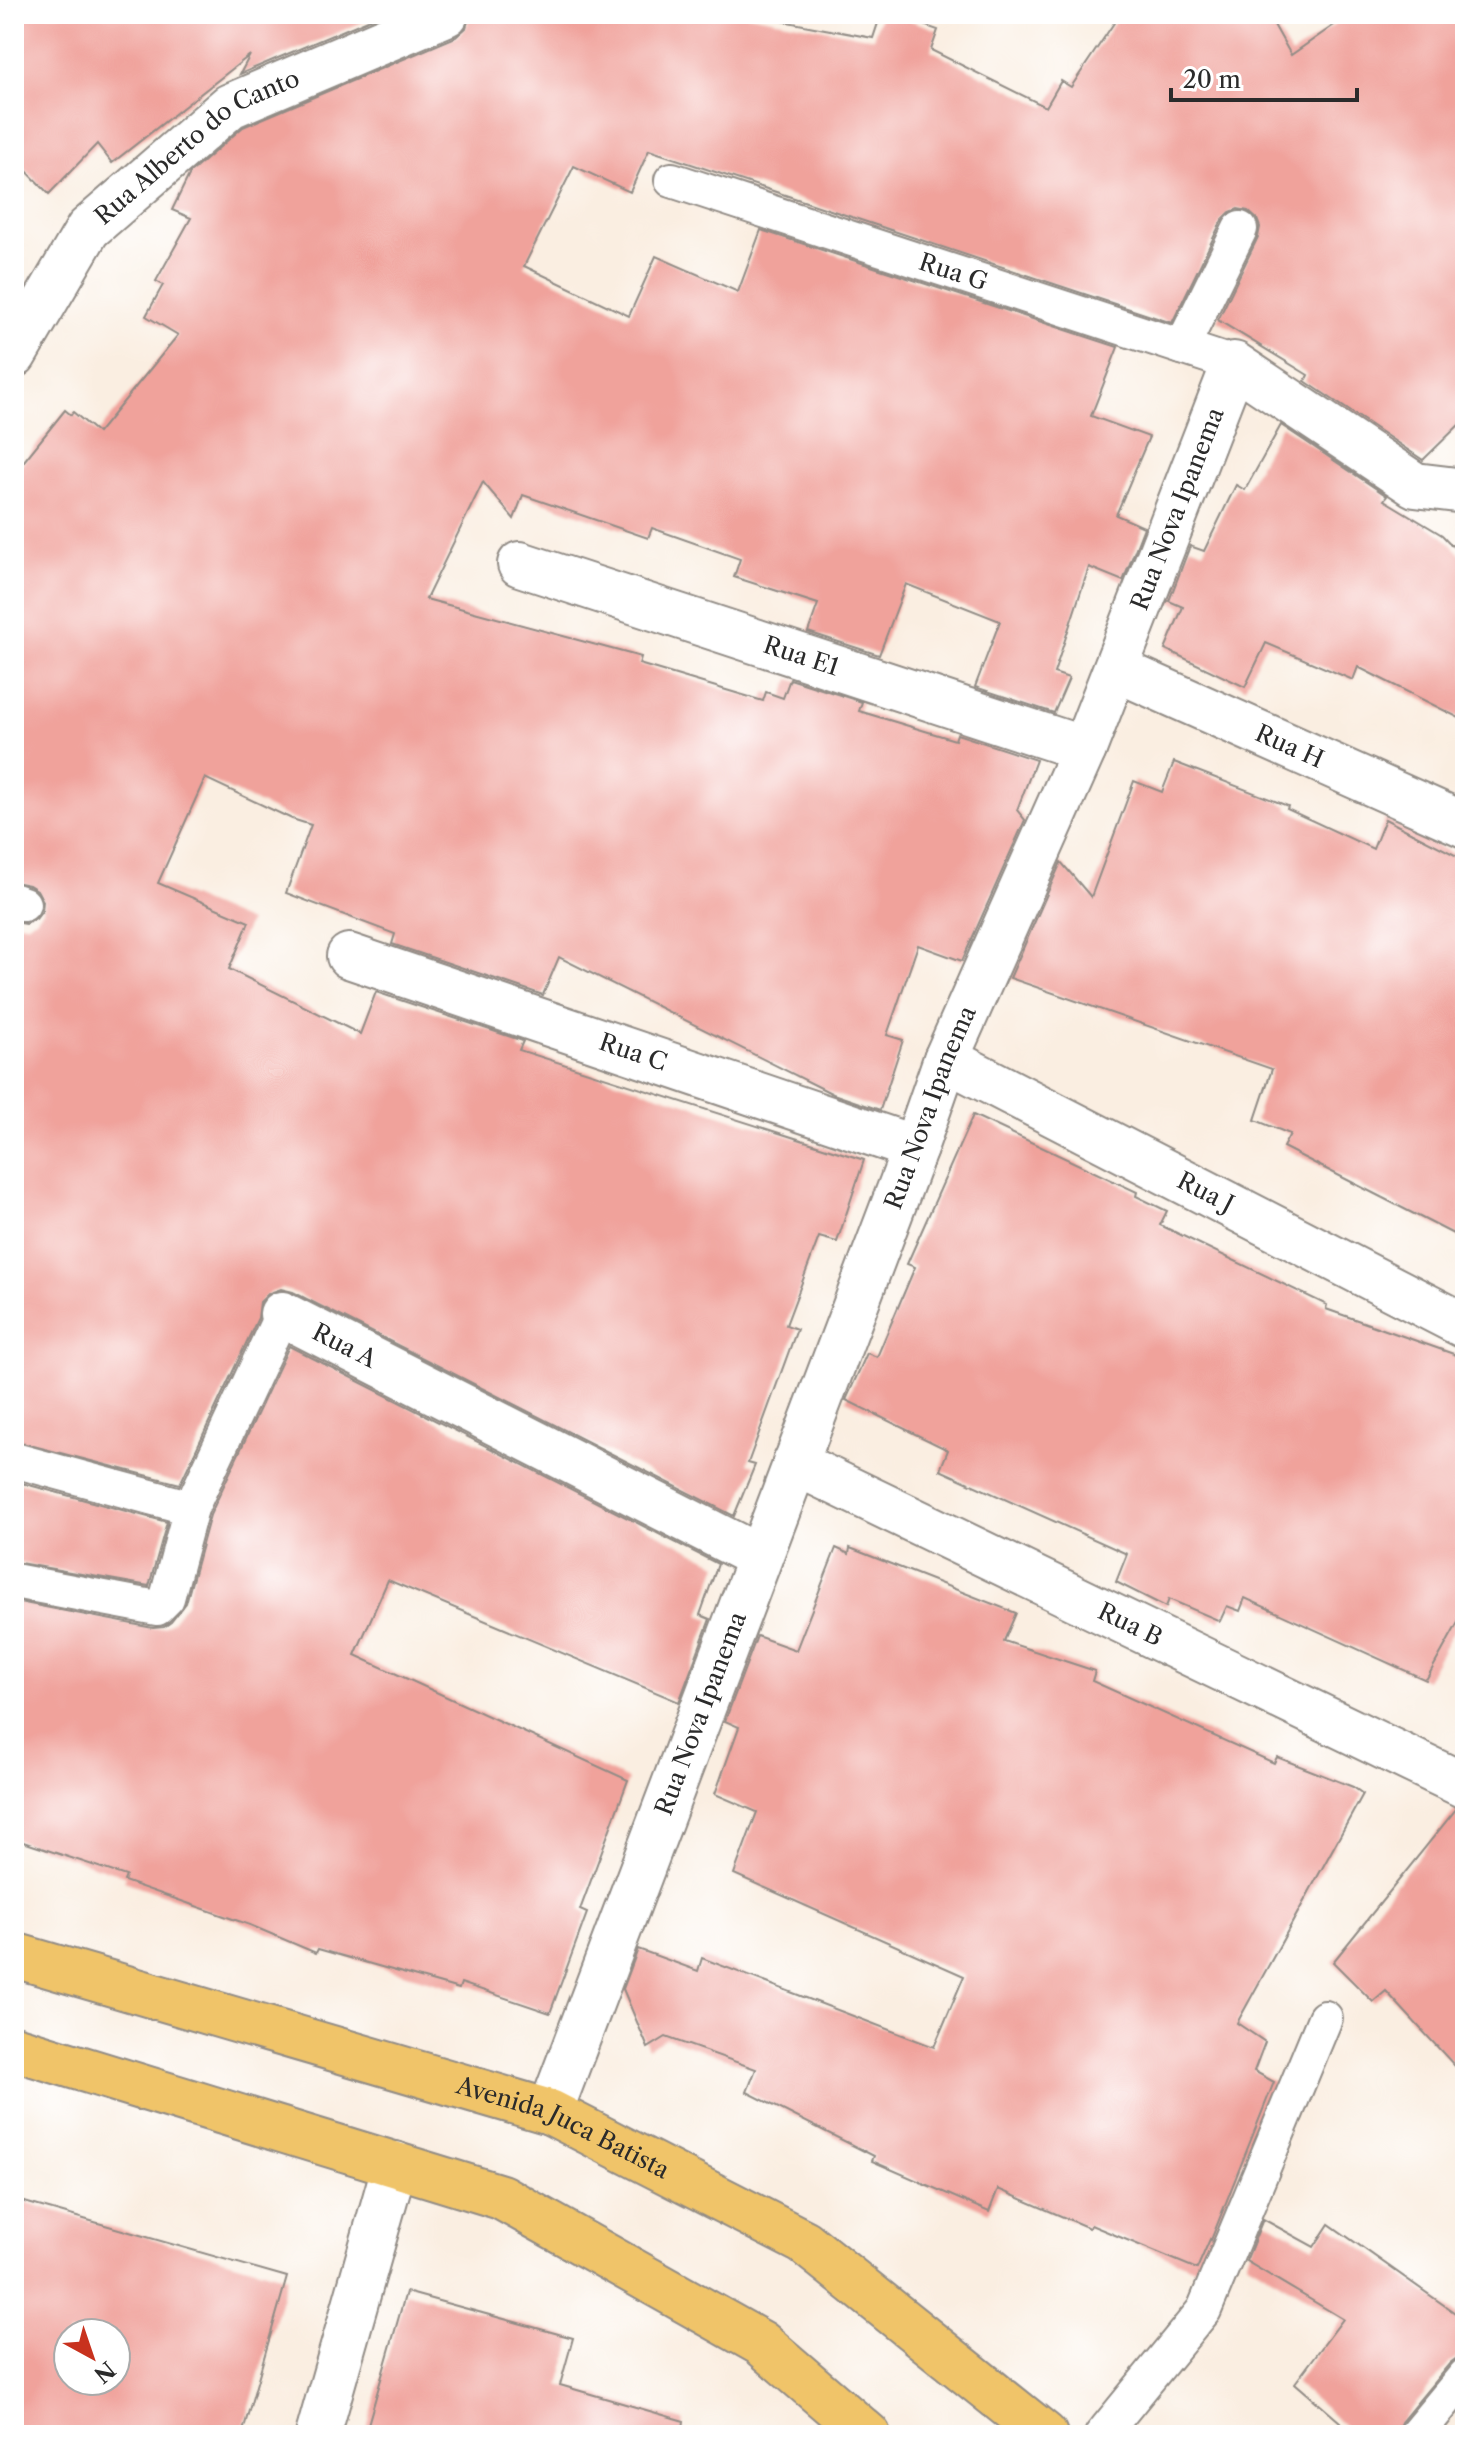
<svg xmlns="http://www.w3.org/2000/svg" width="1479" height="2449" viewBox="0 0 1479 2449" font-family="'Libre Caslon Text',serif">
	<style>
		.building { fill: #f0a29b; fill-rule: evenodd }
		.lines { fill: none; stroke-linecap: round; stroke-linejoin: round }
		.service-casing { stroke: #928c86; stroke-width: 38 }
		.minor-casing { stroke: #928c86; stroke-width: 48 }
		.primary-casing { stroke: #928c86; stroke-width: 48 }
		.service { stroke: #fff; stroke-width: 34 }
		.minor { stroke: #fff; stroke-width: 44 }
		.primary { stroke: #f0c469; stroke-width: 44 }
		.labels { text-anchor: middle; stroke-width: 8; stroke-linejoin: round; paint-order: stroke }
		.street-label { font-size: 24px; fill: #2b2b2b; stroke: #fff }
	</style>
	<rect width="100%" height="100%" fill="#fff"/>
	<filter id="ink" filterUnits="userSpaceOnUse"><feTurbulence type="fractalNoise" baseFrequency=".0125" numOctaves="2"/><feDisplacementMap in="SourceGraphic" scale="16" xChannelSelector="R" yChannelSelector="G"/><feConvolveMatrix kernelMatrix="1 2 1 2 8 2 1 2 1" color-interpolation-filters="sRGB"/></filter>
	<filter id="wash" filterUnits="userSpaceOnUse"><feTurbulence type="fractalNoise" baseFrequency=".006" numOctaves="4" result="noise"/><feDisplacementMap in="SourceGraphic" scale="32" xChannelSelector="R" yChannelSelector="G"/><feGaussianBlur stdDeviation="1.8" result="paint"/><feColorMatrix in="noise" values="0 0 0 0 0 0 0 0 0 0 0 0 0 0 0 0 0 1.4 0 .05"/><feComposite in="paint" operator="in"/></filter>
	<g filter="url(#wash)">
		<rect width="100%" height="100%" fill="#faeee1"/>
		<g id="blocks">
			<g class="building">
				<path d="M14 14H382L240 74 250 55 112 163 97 144 49 194 14 158Z"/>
				<path d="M470 14H745L873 38 881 14H892L938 30 931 50 1046 107 1061 81 1071 87 1120 14H1268L1291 55 1350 14H1465V419L1423 460 1305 381 1308 375 1218 320 1258 237 1260 227 1257 219 1248 211 1238 209 1230 212 1222 220 1172 323 649 150 630 192 574 166 524 266 629 316 656 256 738 292 761 230 1118 347 1091 416 1149 437 1116 515 1144 527 1123 581 1089 567 1054 673 1069 678 1054 713 975 687 1000 621 906 584 879 655 808 632 818 604 734 577 740 559 652 528 648 538 523 495 514 519 483 482 426 599 641 657 639 664 763 701 766 692 783 698 790 679 862 702 859 711 955 740 957 734 1036 760 1017 810 1025 820 962 961 918 945 887 1035 903 1040 880 1110 833 1094 559 957 543 995 392 944 395 934 286 893 311 825 292 819 205 778 158 883 249 922 229 969 360 1034 376 992 523 1041 519 1050 864 1160 837 1242 819 1237 786 1325 797 1329 748 1463 755 1465 734 1516 293 1292 281 1289 269 1293 260 1302 258 1318 180 1484 14 1441V922L26 924 36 919 42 911 43 901 37 890 29 885 14 882V487L20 466 65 410 71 415 73 412 98 433 178 335 146 316 163 285 156 281 191 218 172 210 190 173 243 127 456 37 466 28Z"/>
				<path d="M1281 425 1387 496 1384 500 1442 535 1465 559V721L1358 667 1353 680 1266 643 1245 687 1165 649 1183 607 1169 601 1190 546 1204 551 1236 485 1245 490Z"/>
				<path d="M1174 762 1288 806 1287 809 1373 849 1385 819 1465 860V1240L1283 1147 1290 1134 1255 1120 1272 1069 1010 978 1061 862 1091 897 1134 781 1162 792Z"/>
				<path d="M973 1115 1137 1192 1136 1196 1167 1211 1160 1225 1327 1305 1326 1309 1465 1358V1610L1426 1680 1245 1598 1240 1611 1227 1606 1220 1621 1169 1599 1166 1607 1116 1582 1127 1554 940 1470 948 1450 846 1400 867 1353 877 1357 915 1267 907 1264Z"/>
				<path d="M289 1346 718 1564 700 1615 710 1619 679 1702 388 1580 355 1655 628 1780 580 1910 587 1913 550 2013 461 1983 459 1989 318 1949 316 1953 250 1925 124 1881 126 1876 14 1839V1601L153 1628 164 1627 171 1622 186 1603 210 1515Z"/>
				<path d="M14 1481 167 1522 149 1586 14 1562Z"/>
				<path d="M836 1548 849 1554 850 1548 1016 1613 1004 1641 1095 1671 1092 1681 1274 1763 1277 1757 1353 1787 1363 1794 1237 2023 1265 2042 1254 2071 1274 2082 1211 2240 1210 2239 1197 2269 1091 2225 1089 2228 998 2189 989 2212 872 2161 874 2156 747 2092 756 2069 666 2037 648 2048 623 1989 638 1949 698 1971 702 1958 934 2047 964 1976 734 1874 757 1812 715 1794 739 1727 725 1721 757 1636 796 1650Z"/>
				<path d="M1456 1809 1465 1811V2077L1386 1991 1373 2002 1333 1962Z"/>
				<path d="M14 2199 287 2277 242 2435H14ZM68 2333H116V2381H68Z"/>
				<path d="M1263 2219 1314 2247 1329 2224 1465 2320V2356L1457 2358 1450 2363 1401 2422 1396 2435H1355L1295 2383 1343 2319 1246 2261Z"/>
				<path d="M406 2292 573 2338 560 2385 684 2421 682 2435H365Z"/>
			</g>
		</g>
	</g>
	<g filter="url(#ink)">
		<use href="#blocks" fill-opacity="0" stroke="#928c86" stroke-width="2"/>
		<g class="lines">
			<g class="service-casing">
				<g id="service">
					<path id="s1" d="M672 180 1234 364"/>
					<path d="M1182 347 1240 229"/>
					<path d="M14 901 23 904"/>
					<path d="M14 1460 191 1508 282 1314"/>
					<path d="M14 1581 157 1608 167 1598 191 1508"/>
					<path d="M1102 2435 1204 2310 1325 2018"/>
					<path d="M1416 2435 1465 2376"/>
				</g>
			</g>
			<g class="minor-casing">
				<g id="minor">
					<path id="s2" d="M14 355 88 229 230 106 446 14"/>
					<path id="s3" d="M520 564 1084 749"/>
					<path id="s4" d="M1116 669 1465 825"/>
					<path id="s5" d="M349 956 915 1148"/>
					<path id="s6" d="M946 1059 1465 1326"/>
					<path id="s7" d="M282 1314 759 1557"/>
					<path id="s8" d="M795 1463 1465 1786"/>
					<path id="s9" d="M550 2112 915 1148 946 1059 1084 749 1234 364 1415 485 1465 491"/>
					<path d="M318 2435 395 2164"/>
				</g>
			</g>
			<g class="primary-casing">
				<g id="primary">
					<path id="s10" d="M14 1955 550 2112 804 2242 1045 2435"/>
					<path d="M14 2048 501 2197 761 2343 868 2435"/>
				</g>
			</g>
			<use href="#service" class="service"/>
			<use href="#minor" class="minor"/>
			<use href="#primary" class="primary"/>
		</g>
	</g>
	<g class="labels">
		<g class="street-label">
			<text dy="8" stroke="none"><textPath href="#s2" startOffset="284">Rua Alberto do Canto</textPath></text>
			<text dy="8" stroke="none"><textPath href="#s1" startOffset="296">Rua G</textPath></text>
			<text dy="8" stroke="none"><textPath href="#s9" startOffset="1722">Rua Nova Ipanema</textPath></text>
			<text dy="8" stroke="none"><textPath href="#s3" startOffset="296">Rua E1</textPath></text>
			<text dy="8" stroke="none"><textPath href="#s4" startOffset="190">Rua H</textPath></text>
			<text dy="8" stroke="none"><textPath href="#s5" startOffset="300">Rua C</textPath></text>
			<text dy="8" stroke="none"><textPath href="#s9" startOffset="1074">Rua Nova Ipanema</textPath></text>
			<text dy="8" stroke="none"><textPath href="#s6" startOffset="292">Rua J</textPath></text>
			<text dy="8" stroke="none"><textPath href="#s7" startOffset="70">Rua A</textPath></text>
			<text dy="8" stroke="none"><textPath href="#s8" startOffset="372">Rua B</textPath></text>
			<text dy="8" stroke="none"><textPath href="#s9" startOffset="426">Rua Nova Ipanema</textPath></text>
			<text dy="8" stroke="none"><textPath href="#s10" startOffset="576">Avenida Juca Batista</textPath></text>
		</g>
	</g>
	<rect width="1479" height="2449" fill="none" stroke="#fff" stroke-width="48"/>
	<g transform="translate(92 2357) rotate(140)"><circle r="38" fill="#ffffff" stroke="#aaaaaa" stroke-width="2"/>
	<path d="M0-6L14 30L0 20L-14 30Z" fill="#c8321e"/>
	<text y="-12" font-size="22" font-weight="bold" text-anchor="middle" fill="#2b2b2b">N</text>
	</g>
	<path d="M1171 88v12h186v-12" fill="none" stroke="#2b2b2b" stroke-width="4"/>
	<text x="1183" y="88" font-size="24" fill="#2b2b2b" stroke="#ffffff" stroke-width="6" paint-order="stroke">20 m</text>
</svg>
